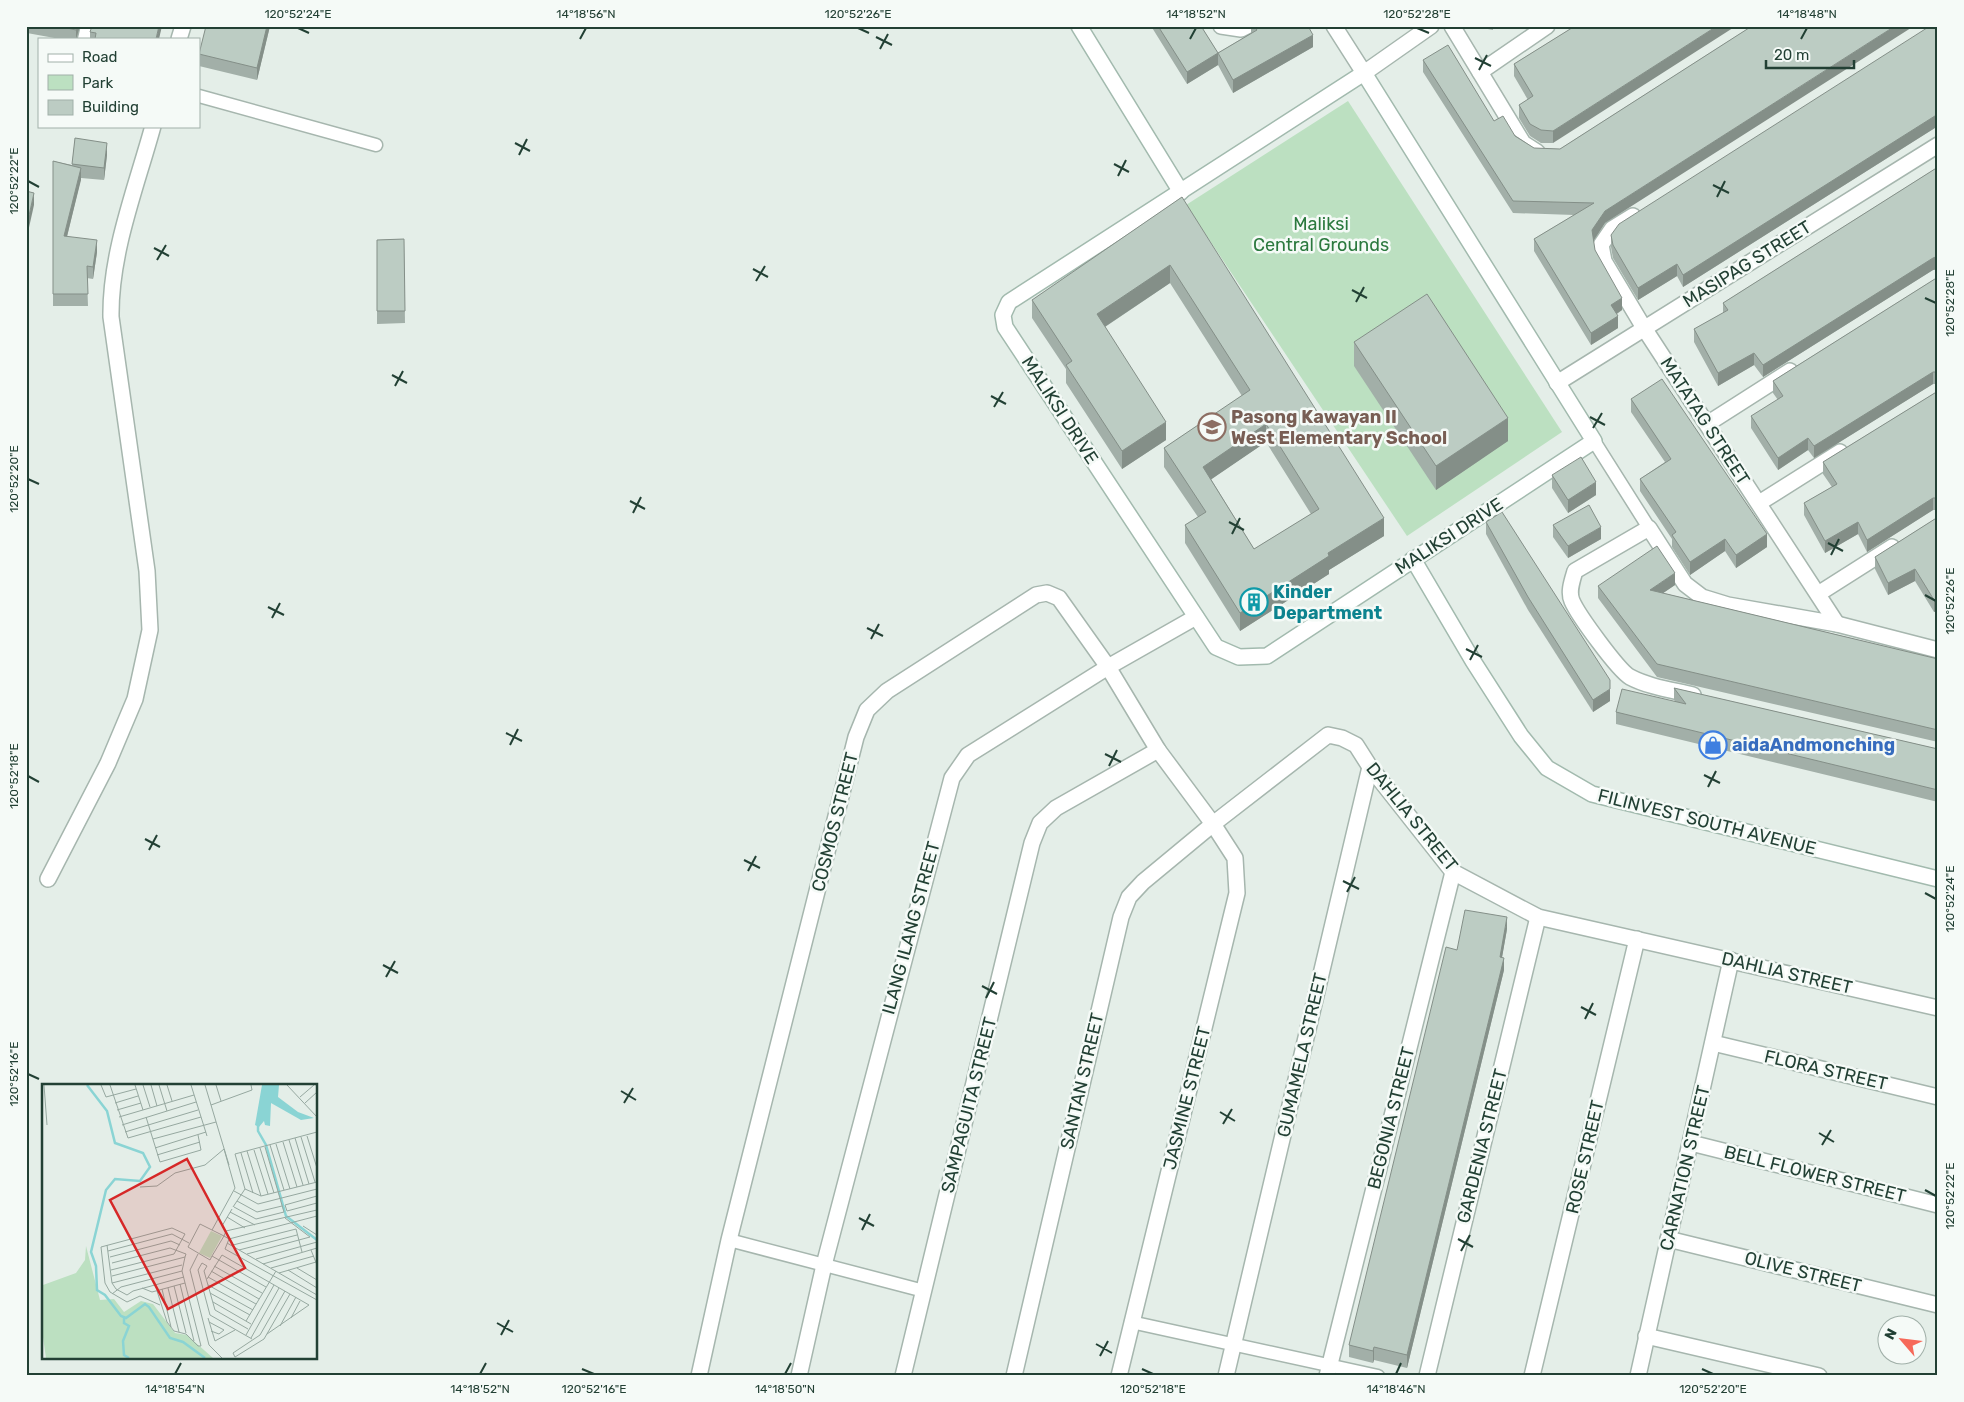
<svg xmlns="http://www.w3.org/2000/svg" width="1964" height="1402" viewBox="0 0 1964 1402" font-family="Rubik,sans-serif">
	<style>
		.green { fill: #bce0c1 }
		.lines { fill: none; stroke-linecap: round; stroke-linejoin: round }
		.lane-casing { stroke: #a6b6ae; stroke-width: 15 }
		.street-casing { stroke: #a6b6ae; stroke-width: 18 }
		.secondary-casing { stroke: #a2baae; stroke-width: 18 }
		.lane { stroke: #fff; stroke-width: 12 }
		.street { stroke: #fff; stroke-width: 15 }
		.secondary { stroke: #fff; stroke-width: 15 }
		.wall { fill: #a2afa8; fill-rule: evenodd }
		.shaded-wall { fill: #848f88 }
		.building { fill: #bcccc3; stroke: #848f88; fill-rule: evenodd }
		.ticks { fill: none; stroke: #224034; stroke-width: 2 }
		.labels { text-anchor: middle; stroke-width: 5; stroke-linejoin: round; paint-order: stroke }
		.park-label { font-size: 18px; fill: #2b793e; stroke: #f5faf7 }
		.street-label { font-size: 18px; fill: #224034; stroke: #f5faf7 }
		.education-label { font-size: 18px; font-weight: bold; fill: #785e54; stroke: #f5faf7; text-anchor: start }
		.culture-label { font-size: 18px; font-weight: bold; fill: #0d838f; stroke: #f5faf7; text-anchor: start }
		.shop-label { font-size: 18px; font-weight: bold; fill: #366cbe; stroke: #f5faf7; text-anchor: start }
		.inset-river { fill: none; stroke: #8ad4d4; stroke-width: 2.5 }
		.inset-road { fill: none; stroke: #96a8a0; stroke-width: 1 }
		.view { fill: #d62828; fill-opacity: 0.15; stroke: #d62828; stroke-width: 2.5 }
		.inset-edge { fill: none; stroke: #224034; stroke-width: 2.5 }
		.neatline { fill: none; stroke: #224034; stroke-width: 2 }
		.ticks-label { font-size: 12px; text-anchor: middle; fill: #224034 }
	</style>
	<rect width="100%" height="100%" fill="#e4eee8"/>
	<path class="green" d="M1348 101 1562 432 1407 536 1186 205Z"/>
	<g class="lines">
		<g class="lane-casing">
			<g id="lane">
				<path d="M84 39 87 26"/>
				<path d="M199 96 376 145"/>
				<path d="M1594 441 1649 528"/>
				<path d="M729 1240 924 1291"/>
				<path d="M1131 1322 1378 1376"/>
			</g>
		</g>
		<g class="street-casing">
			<g id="street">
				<path d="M1221 26 1241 29 1247 26"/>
				<path d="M1334 26 1364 73 1431 26"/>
				<path d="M1452 26 1523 143 1537 152"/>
				<path d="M179 39 183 26"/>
				<path d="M1480 72 1547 26"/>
				<path d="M1633 216 1612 229 1601 245 1604 261 1644 328 1837 624"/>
				<path d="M1557 383 1938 145"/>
				<path d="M1707 424 1790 371"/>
				<path d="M1759 503 1840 452"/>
				<path d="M1818 594 1892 547"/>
				<path d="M1693 695C1672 690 1649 687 1630 677 1618 670 1578 615 1572 601 1568 592 1572 581 1575 571L1649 528 1685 584 1702 597 1728 605 1837 624 1938 650"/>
				<path d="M48 879 108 763 135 699 150 630 147 571 111 317C110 253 136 188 153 126"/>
				<path d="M1713 1043 1938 1097"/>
				<path d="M1691 1143 1938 1205"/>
				<path d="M1668 1239 1938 1305"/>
				<path d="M1646 1336 1819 1376"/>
				<path d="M699 1376 729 1240 856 737 867 710 887 691 1036 595 1047 593 1059 598 1108 667 1158 750 1213 824 1235 858 1237 893 1119 1376"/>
				<path d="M799 1376 824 1265 952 778 968 755 1108 667 1196 617"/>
				<path d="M903 1376 1032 843 1040 823 1056 808 1158 750"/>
				<path d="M1014 1376 1121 917 1129 897 1143 882 1213 824 1328 735 1342 738 1356 745 1370 767 1453 872 1538 917 1938 1008"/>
				<path d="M1226 1376 1370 767"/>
				<path d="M1327 1376 1453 872"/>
				<path d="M1427 1376 1538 917"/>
				<path d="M1532 1376 1637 939"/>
				<path d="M1638 1376 1731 960"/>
			</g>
		</g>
		<g class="secondary-casing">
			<g id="secondary">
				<path d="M1079 26 1181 192"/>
				<path d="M1364 73 1594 441 1267 656 1239 657 1216 647 1005 327 1003 315 1009 302Z"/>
				<path d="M1413 559 1473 661 1521 736 1547 768 1592 794 1938 879"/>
			</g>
		</g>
		<use href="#lane" class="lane"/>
		<use href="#street" class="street"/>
		<use href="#secondary" class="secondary"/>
	</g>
	<g class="wall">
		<path d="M27 26H80L77 39H60L27 33Z"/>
		<path d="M270 26 257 80 199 66V54Z"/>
		<path d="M1151 26H1201L1218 53 1251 33V26H1308L1313 47 1233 93 1218 65 1187 84Z"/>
		<path d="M1472 26H1493V30Z"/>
		<path d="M1575 26 1553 143H1541L1530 136 1519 118V105L1528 100 1514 76V64Z"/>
		<path d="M1752 26 1605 223 1593 241 1595 250 1622 310 1617 314 1618 328 1591 345 1534 251V239L1574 215 1513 213 1423 72V60L1494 121 1534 148 1560 149Z"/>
		<path d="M1938 26V126L1683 287 1677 276 1638 300 1613 258 1611 247V235Z"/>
		<path d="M90 32 159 39H90Z"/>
		<path d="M75 138 107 155 104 180 81 178 67 237 97 252 93 279 87 278 88 306H53V161L72 165Z"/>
		<path d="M1938 167V269L1933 270 1763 377 1754 365 1718 386 1694 342V329L1723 313V303Z"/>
		<path d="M1182 197 1384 536 1329 570V574L1240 631 1185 543V525L1198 517 1164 467V448L1242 396 1170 283 1105 327 1166 440 1122 469 1066 383V369L1032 318V300ZM1266 442 1311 514 1254 549 1211 479Z"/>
		<path d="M404 239 405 323 377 324V240Z"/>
		<path d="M1938 277V384H1933L1814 458 1808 450 1778 470 1751 428V416L1778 400 1773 393V381Z"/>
		<path d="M1354 342 1508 441 1436 490 1354 366Z"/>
		<path d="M1938 391V510H1933L1867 552 1858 534 1825 553 1804 515V503L1832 487 1823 474V462Z"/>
		<path d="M1631 399 1767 547 1736 568 1725 551 1690 575 1672 547V539L1640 491V479L1665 462 1631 412Z"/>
		<path d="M1552 475 1596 495 1568 513 1552 488Z"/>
		<path d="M1938 517V610L1934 612 1915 581 1888 595 1875 569V557Z"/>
		<path d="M1486 522 1610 701 1593 712 1528 610 1486 534Z"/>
		<path d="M1553 525 1601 539 1568 558 1553 537Z"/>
		<path d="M1675 585 1663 593 1938 659V742L1657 677 1598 598V586Z"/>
		<path d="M1674 688 1938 749V802L1616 724V712L1675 701 1674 700Z"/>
		<path d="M1507 929 1502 957 1504 970 1407 1368 1374 1360 1373 1363 1349 1357V1345L1457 950Z"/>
	</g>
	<g class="shaded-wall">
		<path d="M77 26H80L76 39V30Z"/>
		<path d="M159 26H162L159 39H156Z"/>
		<path d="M267 26H270L257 80V68Z"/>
		<path d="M1717 26H1736L1553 143V131Z"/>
		<path d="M1895 26H1914L1605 223 1592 243V230L1605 211Z"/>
		<path d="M1313 35V47L1233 93V80Z"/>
		<path d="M1218 53V65L1187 84V72Z"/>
		<path d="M1938 114V126L1683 287V275Z"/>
		<path d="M107 143V155L104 180V168Z"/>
		<path d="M81 168V180L64 248V236Z"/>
		<path d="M34 193V205L26 241V229Z"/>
		<path d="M97 240V252L93 279V267Z"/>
		<path d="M1938 256V269L1933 270 1763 377V365L1933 258Z"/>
		<path d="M1677 264V276L1638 300V288Z"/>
		<path d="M1170 265V283L1097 332V314Z"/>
		<path d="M1622 298V310L1611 317V305Z"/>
		<path d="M1618 316V328L1591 345V333Z"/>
		<path d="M1754 353V365L1718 386V373Z"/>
		<path d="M1933 372V384L1814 458V446Z"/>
		<path d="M1508 418V441L1436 490V466Z"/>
		<path d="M1166 422V440L1122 469V451Z"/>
		<path d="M1266 424V442L1203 485V467Z"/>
		<path d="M1808 438V450L1778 470V458Z"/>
		<path d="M1596 482V495L1568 513V500Z"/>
		<path d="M1933 498V510L1867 552V540Z"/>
		<path d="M1384 518V536L1329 570V574L1240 631V613L1328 553Z"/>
		<path d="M1858 522V534L1825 553V541Z"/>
		<path d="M1601 527V539L1568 558V546Z"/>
		<path d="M1767 534V547L1736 568V555Z"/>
		<path d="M1725 539V551L1690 575V562Z"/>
		<path d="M1915 569V581L1888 595V583Z"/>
		<path d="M1675 573V585L1650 602V590Z"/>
		<path d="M1938 598V610L1934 612V600Z"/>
		<path d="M1610 689V701L1593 712V700Z"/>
		<path d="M1507 917V929L1500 969V957Z"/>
		<path d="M1504 958V970L1407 1368V1355Z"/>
		<path d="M1374 1347V1360L1373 1363V1351Z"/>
	</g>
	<g class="building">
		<path d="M58 26H77L76 30Z"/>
		<path d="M92 26H159L156 39H95L96 33 90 32Z"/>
		<path d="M206 26H267L257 68 199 54Z"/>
		<path d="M1158 26H1201L1218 53 1187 72Z"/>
		<path d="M1254 26H1308L1313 35 1233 80 1218 53 1257 30Z"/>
		<path d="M1575 26H1717L1553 131 1541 130 1530 124 1519 105 1533 96 1514 64Z"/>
		<path d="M1752 26H1895L1605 211 1592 230 1595 250 1622 298 1611 305 1618 316 1591 333 1534 239 1594 203 1513 201 1423 60 1448 45 1494 121 1503 116 1515 136 1534 148 1560 149Z"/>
		<path d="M1930 26H1938V114L1683 275 1677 264 1638 288 1613 245 1611 235 1619 224Z"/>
		<path d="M75 138 107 143 104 168 72 164Z"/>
		<path d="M53 161 81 168 64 236 97 240 93 267 87 266 88 294H53Z"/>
		<path d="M1938 167V256L1933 258 1763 365 1754 353 1718 373 1694 329 1728 310 1723 303Z"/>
		<path d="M26 191 34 193 26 229Z"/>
		<path d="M1182 197 1384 518 1328 553 1329 556 1240 613 1185 525 1206 512 1164 448 1250 390 1170 265 1097 314 1166 422 1122 451 1066 365 1072 361 1032 300ZM1266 424 1319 509 1254 549 1203 467Z"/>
		<path d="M404 239 405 311H377V240Z"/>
		<path d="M1938 277V372H1933L1814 446 1808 438 1778 458 1751 416 1783 396 1773 381Z"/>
		<path d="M1427 294 1508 418 1436 466 1354 342Z"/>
		<path d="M1662 379 1767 534 1736 555 1725 539 1690 562 1672 535 1676 532 1640 479 1671 459 1631 399Z"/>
		<path d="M1938 391V498H1933L1867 540 1858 522 1825 541 1804 503 1837 484 1823 462Z"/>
		<path d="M1581 457 1596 482 1568 500 1552 475Z"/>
		<path d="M1589 505 1601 527 1568 546 1553 525Z"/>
		<path d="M1502 512 1610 680V689L1593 700 1528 597 1486 522Z"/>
		<path d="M1938 517V598L1934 600 1915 569 1888 583 1875 557Z"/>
		<path d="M1657 546 1675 573 1650 590 1938 659V730L1657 664 1598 586Z"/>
		<path d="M1674 688 1938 749V790L1616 712 1622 689 1686 704Z"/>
		<path d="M1465 910 1507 917 1500 957 1504 958 1407 1355 1374 1347 1373 1351 1349 1345 1446 947 1457 950Z"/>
	</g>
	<path class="ticks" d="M298 28 309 33M858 28 869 33M1417 28 1429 33M876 37 892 45M580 39 586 28M1190 39 1196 28M1801 39 1807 28M880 49 888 34M1475 58 1491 66M1479 70 1487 55M515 143 530 151M519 155 527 139M1114 164 1129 172M1118 176 1126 160M28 181 39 187M1713 185 1729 193M1717 197 1725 181M154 248 169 256M157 260 166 245M753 269 768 277M756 281 765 266M1352 290 1367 298M1925 298 1936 303M1356 302 1364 287M392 375 407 383M395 386 403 371M991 396 1006 404M994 407 1003 392M1590 417 1605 425M1593 428 1602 413M28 479 39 484M630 501 645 509M633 513 641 497M1229 522 1244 530M1232 534 1240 518M1828 543 1843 551M1831 555 1839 539M1925 595 1936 601M268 607 284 615M272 618 280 603M867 628 883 636M871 639 879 624M1466 649 1482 657M1470 660 1478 645M506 733 522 741M510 745 518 729M1105 754 1121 762M1109 766 1117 750M1704 775 1720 783M28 776 39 782M1708 787 1716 771M145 839 160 847M149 850 157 835M744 860 760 868M748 871 756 856M1343 881 1359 889M1347 892 1355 877M1925 893 1936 899M383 965 398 973M386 977 395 961M982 986 997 994M986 998 994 982M1581 1007 1596 1015M1585 1019 1593 1003M28 1074 39 1079M621 1091 636 1100M624 1103 633 1088M1220 1112 1235 1121M1223 1124 1232 1109M1819 1133 1834 1142M1822 1145 1831 1130M1925 1190 1936 1196M859 1218 874 1226M862 1230 870 1214M1458 1239 1473 1247M1461 1251 1470 1235M497 1323 513 1332M501 1335 509 1320M1096 1344 1112 1353M1100 1356 1108 1341M582 1369 594 1374M1142 1369 1153 1374M1702 1369 1713 1374M175 1374 181 1363M480 1374 486 1363M785 1374 791 1363M1396 1374 1401 1363"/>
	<defs>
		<g id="school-ring" transform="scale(1.4375)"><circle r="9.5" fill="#f5faf7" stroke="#8d6e63" stroke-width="1.5"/><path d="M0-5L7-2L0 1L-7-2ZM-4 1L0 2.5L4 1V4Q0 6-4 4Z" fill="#8d6e63"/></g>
		<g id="building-ring" transform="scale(1.4375)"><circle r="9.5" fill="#f5faf7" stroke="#0f9aa8" stroke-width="1.5"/><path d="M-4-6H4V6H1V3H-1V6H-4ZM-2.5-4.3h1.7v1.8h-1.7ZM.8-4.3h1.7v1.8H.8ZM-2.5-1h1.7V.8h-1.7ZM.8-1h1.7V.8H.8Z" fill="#0f9aa8"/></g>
		<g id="shop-ring" transform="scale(1.4375)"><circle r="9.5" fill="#f5faf7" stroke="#3f7fe0" stroke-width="1.5"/><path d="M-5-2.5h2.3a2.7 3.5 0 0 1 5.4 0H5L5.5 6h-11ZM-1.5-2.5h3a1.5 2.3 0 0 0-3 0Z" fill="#3f7fe0"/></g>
	</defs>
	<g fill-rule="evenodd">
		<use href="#school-ring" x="1212" y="427"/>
		<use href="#building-ring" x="1254" y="602"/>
		<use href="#shop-ring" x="1713" y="745"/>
	</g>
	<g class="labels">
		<g class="park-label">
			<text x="1321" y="230">Maliksi<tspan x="1321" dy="21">Central Grounds</tspan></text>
		</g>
		<g class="street-label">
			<text transform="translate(1747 264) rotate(-32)" y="6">MASIPAG STREET</text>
			<text transform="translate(1060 410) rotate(57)" y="6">MALIKSI DRIVE</text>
			<text transform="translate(1705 421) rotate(57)" y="6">MATATAG STREET</text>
			<text transform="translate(1449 536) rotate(-33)" y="6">MALIKSI DRIVE</text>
			<text transform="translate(1412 817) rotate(51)" y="6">DAHLIA STREET</text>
			<text transform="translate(835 822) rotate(-76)" y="6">COSMOS STREET</text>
			<text transform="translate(1707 822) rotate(14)" y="6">FILINVEST SOUTH AVENUE</text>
			<text transform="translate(911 928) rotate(-75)" y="6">ILANG ILANG STREET</text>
			<text transform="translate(1787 973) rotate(13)" y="6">DAHLIA STREET</text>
			<text transform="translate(1302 1055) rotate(-77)" y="6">GUMAMELA STREET</text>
			<text transform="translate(1826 1070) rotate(13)" y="6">FLORA STREET</text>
			<text transform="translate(1082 1081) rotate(-77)" y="6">SANTAN STREET</text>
			<text transform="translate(1187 1098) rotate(-76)" y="6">JASMINE STREET</text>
			<text transform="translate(969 1105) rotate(-76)" y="6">SAMPAGUITA STREET</text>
			<text transform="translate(1391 1118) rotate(-76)" y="6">BEGONIA STREET</text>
			<text transform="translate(1482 1146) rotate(-76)" y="6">GARDENIA STREET</text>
			<text transform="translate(1585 1157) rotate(-77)" y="6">ROSE STREET</text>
			<text transform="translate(1685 1168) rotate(-77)" y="6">CARNATION STREET</text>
			<text transform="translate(1815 1174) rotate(14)" y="6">BELL FLOWER STREET</text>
			<text transform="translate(1803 1272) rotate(14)" y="6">OLIVE STREET</text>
		</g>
		<g class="education-label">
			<text x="1231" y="423">Pasong Kawayan II<tspan x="1231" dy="21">West Elementary School</tspan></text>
		</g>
		<g class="culture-label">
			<text x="1273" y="598">Kinder<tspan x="1273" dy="21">Department</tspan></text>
		</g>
		<g class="shop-label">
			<text x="1732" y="751">aidaAndmonching</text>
		</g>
	</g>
	<g transform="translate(42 1084)">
		<rect width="275" height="275" fill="#e4eee8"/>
		<path d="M169 147 180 152 168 174 157 169ZM44 162 58 216 72 215 82 228 99 217 111 220 133 249 145 251 171 274H4L0 246 1 201 34 189 43 176Z" fill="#bce0c1"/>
		<path d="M220 1H237L236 13 256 28 272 34 259 36 229 19 228 42 223 41 222 37 217 43 213 41Z" fill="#8ad4d4"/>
		<path class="inset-river" d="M45 1 65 27 73 59 101 69 108 83 98 97 73 95 64 106 49 168 54 182 55 206 63 211 79 232 84 234 103 220 107 223 128 254 141 258 163 274M216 41V47L224 61 244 132 275 156M82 233V239L87 242 81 257 82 271 87 274"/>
		<path class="inset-road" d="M2 1 5 41M59 1 64 13 94 5M68 1 86 54 159 33M93 1 101 26M101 1 108 23M109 1 115 22M117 1 125 27M125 1 130 17M149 1 165 52M163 1 187 81M174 1 179 17M245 1 275 33M258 13 272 1M73 19 96 12M263 19 275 8M169 21 210 6 209 1M75 26 99 19M77 33 152 11M104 33 118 78 159 66 156 51M0 38V59M80 41 154 18M83 48 156 26M265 52 275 84M259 53 273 98M253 54 267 100M111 55 174 38M247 56 261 101M241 58 255 103M234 60 248 105M228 61 242 106M113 64 164 48M218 64 232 109M212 66 226 110M205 67 219 112M199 69 211 109M115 71 158 58M98 103 115 102 133 89 163 81 182 65M203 105 193 70 275 48M203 105 219 112 275 98M192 107 216 120 275 105M275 112 243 121 245 127 275 119M195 117 215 128 240 122M191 123 203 105M192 123 214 135 242 128 223 63M188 128 213 141M185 133 203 144M261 142 275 151M254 145 260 168M170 146 193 104 182 65M184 147 182 152 170 172 168 176 146 163 158 140 182 152 187 155M184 147 275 126M184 147 180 142 190 125M187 155 183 165 275 216M187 155 275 132M185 159 275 211M65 161 70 199 74 205 85 211 91 207 142 193M191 161 254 145M197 166 255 151M269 166 275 181M66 167 130 150 147 159M156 170 148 186 167 261 180 274M205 170 268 153 243 134M170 172 224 203M68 173 129 157 138 161M214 175 275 158M70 179 128 164 144 170 143 173M221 180 275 164M172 182 220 209M229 184 272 172M255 184 275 196M69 186 132 170 143 150 130 144 59 163 63 199 68 208 85 218 98 212 118 221M246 186 275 204M169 187 217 215M237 189 274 178M70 192 143 173M166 193 214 220M165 195 180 171 267 221 225 250M70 199 140 181M138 200 152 257M166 201 211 226M132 202 144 249M100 204 110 208 143 199M126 204 137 248M120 205 129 243M115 207 125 238 132 247 144 250 156 262H159L140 187 143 173M243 207 218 251 191 269 193 273 222 255 248 210M168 209 208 231M70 210 79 203 140 187M171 218 209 240M168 231 156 186 160 179 165 182 162 187 173 226 206 245M168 231 210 255M166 234 173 257 193 246M249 234 258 217M204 237 234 187M167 238 182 246 177 250 169 247M238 242 254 213M204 251 232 201M209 254 237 204"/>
		<path class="view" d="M145 75 203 184 126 225 68 116Z"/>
		<rect width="275" height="275" class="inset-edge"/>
	</g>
	<rect width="1964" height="1402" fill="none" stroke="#f5faf7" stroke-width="55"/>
	<rect x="38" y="38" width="162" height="90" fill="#f5faf7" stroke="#a1b0a9"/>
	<rect x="48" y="54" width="25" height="8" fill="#ffffff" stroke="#a1b0a9"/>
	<text x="82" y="62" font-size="15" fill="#224034">Road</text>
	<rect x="48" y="75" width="25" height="15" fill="#bce0c1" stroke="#a1b0a9"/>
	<text x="82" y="88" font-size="15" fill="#224034">Park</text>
	<rect x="48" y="100" width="25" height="15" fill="#bcccc3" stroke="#a1b0a9"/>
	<text x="82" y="112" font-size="15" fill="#224034">Building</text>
	<g transform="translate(1902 1340) rotate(298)"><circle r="24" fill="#f5faf7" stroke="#a1b0a9"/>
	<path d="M0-4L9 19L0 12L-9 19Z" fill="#f66959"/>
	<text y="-8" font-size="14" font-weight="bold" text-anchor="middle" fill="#224034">N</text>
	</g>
	<path d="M1766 60v8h88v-8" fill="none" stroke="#224034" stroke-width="2.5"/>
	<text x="1774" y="60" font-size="15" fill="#224034" stroke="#f5faf7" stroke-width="4" paint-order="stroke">20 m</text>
	<rect x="28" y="28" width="1908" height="1346" class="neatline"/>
	<g class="ticks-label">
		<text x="298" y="18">120°52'24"E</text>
		<text x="586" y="18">14°18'56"N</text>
		<text x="858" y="18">120°52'26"E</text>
		<text x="1196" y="18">14°18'52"N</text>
		<text x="1417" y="18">120°52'28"E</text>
		<text x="1807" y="18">14°18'48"N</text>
		<text transform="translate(14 181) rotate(-90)" y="4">120°52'22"E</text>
		<text transform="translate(1950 303) rotate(-90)" y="4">120°52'28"E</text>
		<text transform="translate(14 479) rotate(-90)" y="4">120°52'20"E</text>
		<text transform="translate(1950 601) rotate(-90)" y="4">120°52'26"E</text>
		<text transform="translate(14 776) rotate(-90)" y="4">120°52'18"E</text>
		<text transform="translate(1950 899) rotate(-90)" y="4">120°52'24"E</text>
		<text transform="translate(14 1074) rotate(-90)" y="4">120°52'16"E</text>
		<text transform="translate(1950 1196) rotate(-90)" y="4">120°52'22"E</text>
		<text x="175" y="1393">14°18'54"N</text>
		<text x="480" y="1393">14°18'52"N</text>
		<text x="594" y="1393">120°52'16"E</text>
		<text x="785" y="1393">14°18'50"N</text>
		<text x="1153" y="1393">120°52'18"E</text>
		<text x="1396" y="1393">14°18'46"N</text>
		<text x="1713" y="1393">120°52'20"E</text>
	</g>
</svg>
